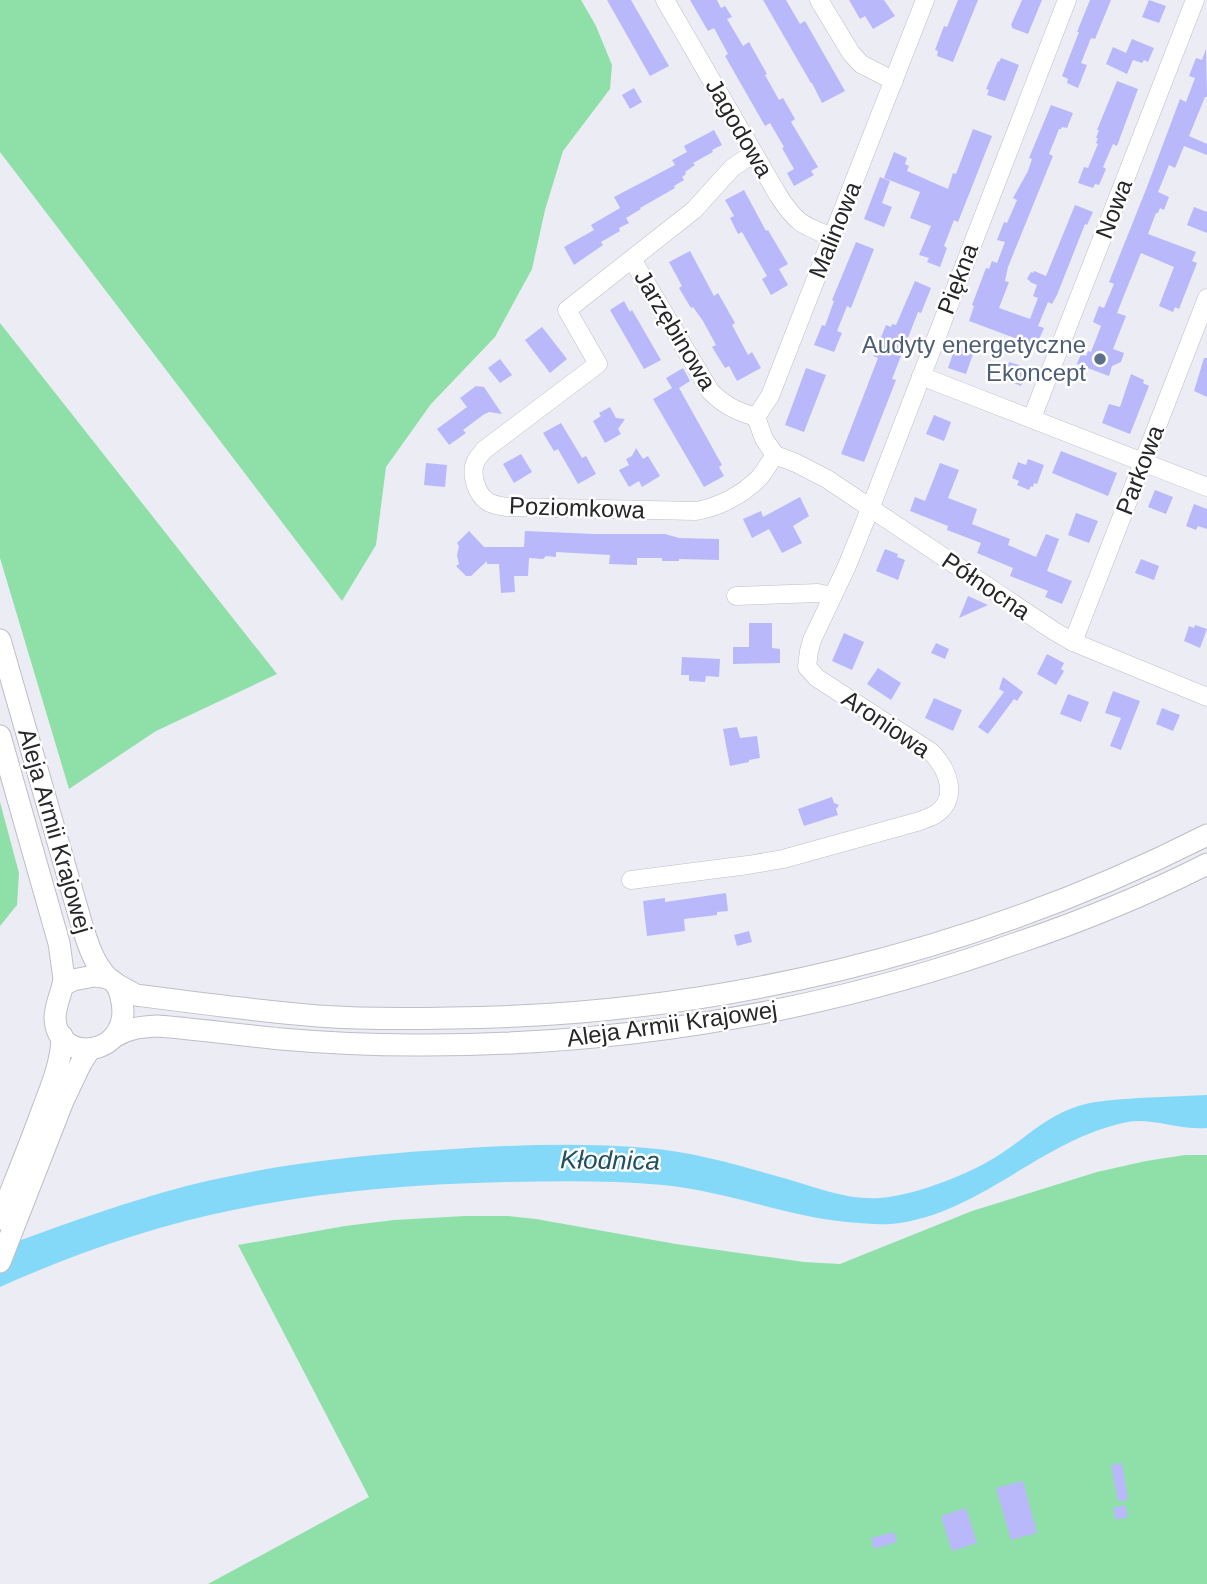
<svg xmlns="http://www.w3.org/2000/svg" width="1207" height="1584" viewBox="0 0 1207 1584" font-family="Helvetica,sans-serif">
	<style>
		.green { fill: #8fe0a8 }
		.water { fill: #84d9f9 }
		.building { fill: #b9b8fb }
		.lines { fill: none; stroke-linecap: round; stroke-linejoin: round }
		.minor-casing { stroke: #bdbec6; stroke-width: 19 }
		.major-casing { stroke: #bdbec6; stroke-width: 23 }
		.minor { stroke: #fff; stroke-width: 18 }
		.major { stroke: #fff; stroke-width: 21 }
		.service-dot { fill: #5c6f8a; stroke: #fff; stroke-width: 2.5 }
		.labels { text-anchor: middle; stroke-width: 5; stroke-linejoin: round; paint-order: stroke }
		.street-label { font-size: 24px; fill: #27272a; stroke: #fff }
		.service-label { font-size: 24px; fill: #4e5e75; stroke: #fff; text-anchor: end }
		.water-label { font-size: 26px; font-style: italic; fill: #205061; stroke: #fff }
	</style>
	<rect width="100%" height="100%" fill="#ececf5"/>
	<g class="green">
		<path d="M0 0H581L596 26 612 65 610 89 563 151 545 210 532 269 495 337 431 404 386 467 376 545 342 601 0 152Z"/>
		<path d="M0 323 277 674 156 731 69 789 0 558Z"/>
		<path d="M0 802 19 873 17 905 0 926Z"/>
		<path d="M1185 1155H1207V1584H208L369 1497 238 1245 345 1226 394 1220 465 1216H508L536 1219 676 1244 804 1262 840 1264 972 1211 1097 1172 1146 1161Z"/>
	</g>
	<path class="water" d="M1207 1095V1128C1184 1130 1161 1121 1138 1121 1128 1121 1118 1124 1108 1127 1032 1150 973 1216 891 1224 877 1225 862 1223 847 1222 785 1216 726 1191 663 1185 611 1180 559 1181 506 1182 416 1184 326 1191 238 1209 156 1225 76 1253 0 1287V1248C53 1228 106 1209 161 1193 251 1167 346 1156 439 1150 508 1145 578 1142 647 1148 695 1152 741 1166 787 1179 818 1188 847 1200 879 1198 914 1196 973 1173 1002 1153 1025 1138 1044 1119 1070 1109 1092 1100 1115 1100 1138 1098 1161 1097 1184 1096 1207 1095Z"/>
	<g class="building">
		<path d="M607 0H631L669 66 650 76Z"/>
		<path d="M690 0H717L721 8 725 6 732 17 727 19 743 46 749 42 767 74 765 75 779 100 783 98 795 119 791 122 818 167 811 171 814 175 794 186 787 173 794 169 782 148 784 147 770 123 765 126 725 56 728 54 714 28 708 31Z"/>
		<path d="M763 0H786L800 24 805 21 845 91 822 103 812 83H811Z"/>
		<path d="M849 0H884L895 16 873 29 865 16 860 19Z"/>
		<path d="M958 0H978L953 62 937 56 938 51 935 50 944 26 947 27Z"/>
		<path d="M1022 0H1042L1028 34 1012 28V26L1011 25Z"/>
		<path d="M1090 0H1111L1095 39 1091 38 1081 63 1087 65 1078 88 1067 83 1068 79 1062 76 1079 32H1077Z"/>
		<path d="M1149 0 1166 6 1159 23 1142 17Z"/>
		<path d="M1132 39 1154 48 1148 62 1144 60 1142 63 1133 60 1127 74 1106 64 1113 47 1126 53Z"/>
		<path d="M1206 49 1207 97H1205L1189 136 1207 144V155L1184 146 1175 168 1169 165 1158 192 1169 197 1164 210 1160 208 1158 213H1156L1148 234 1196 252 1192 261 1197 263 1179 309 1175 307 1173 312 1159 306 1174 267 1141 253 1117 313 1126 316 1113 349 1124 353 1121 362 1112 366 1109 376 1077 364 1081 354 1086 356 1088 351 1091 352 1101 326 1093 322 1099 306 1104 308 1114 284 1109 282 1147 187 1180 99 1186 102 1195 78 1189 76 1196 58 1202 60Z"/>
		<path d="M1001 58 1019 65 1005 101 987 95 989 90 986 89 998 61 999 62Z"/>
		<path d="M1117 81 1138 89 1117 146 1113 144 1103 167 1106 169 1099 185 1095 184 1093 188 1078 183 1084 167 1088 168 1098 144 1096 143 1098 138H1096L1099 130H1097Z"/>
		<path d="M634 88 642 102 630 109 622 95Z"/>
		<path d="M1051 105 1073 113 1067 128 1062 127 1061 129H1059L1049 154 1053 156 1008 267 1005 281 1009 282 999 308 1030 319 1038 298 1033 296 1037 285 1030 282V281L1027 279 1031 272 1033 273 1034 271 1046 276 1075 205 1093 212 1087 225 1085 224 1057 295 1052 304 1048 302 1038 326 1044 328 1036 346 969 321 974 306 972 305 986 268 989 269 992 261 997 263 1005 242 997 240 1004 222 1007 223 1017 200 1013 198 1028 171 1032 159 1029 158Z"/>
		<path d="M973 129 992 136 958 222 954 220 944 246 947 248 940 267 927 262 929 258 919 255 931 226 910 218 920 192 884 178 894 152 907 158 905 164 909 166 907 171 948 189 953 173 956 174Z"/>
		<path d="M714 130 722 145 712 150 713 152 693 163 695 165 685 172 686 174 682 177 684 180 674 186 675 188 640 208 641 209 626 218 629 223 619 228 620 231 601 242 603 245 574 265 564 247 594 230 591 225 620 208 614 197 675 165 672 160 687 152 684 146Z"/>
		<path d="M880 177 890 181 882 203 892 207 884 227 864 219Z"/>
		<path d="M744 190 766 231 768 230 788 264 779 269 788 285 771 295 762 279 767 276 742 232 738 234 730 218 734 216 725 200Z"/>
		<path d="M1194 207 1207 212V233L1187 225Z"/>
		<path d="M856 242 874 249 851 308 847 306 837 331 842 333 834 352 814 345 822 325 825 326 834 301 832 300Z"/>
		<path d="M690 251 714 296 718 293 735 323 732 325 748 355 752 352 761 368 737 381 729 366 725 368 712 347 716 345 703 321 693 307 691 308 679 288 682 286 669 262Z"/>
		<path d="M915 281 931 288 921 313 918 312 892 379 896 380 864 462 841 454 878 358 873 356 886 325 891 327 892 324 896 325Z"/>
		<path d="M624 301 630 312 632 310 661 360 644 369 610 310Z"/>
		<path d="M542 327 567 359 550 373 525 340Z"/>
		<path d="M956 345 974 351 966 374 948 368Z"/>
		<path d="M1204 358H1207V397L1194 391Z"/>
		<path d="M500 359 512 375 500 383 488 368Z"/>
		<path d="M1009 362 1028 368 1021 386 1003 379Z"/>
		<path d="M683 368 690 381 679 388 722 465 719 467 724 476 704 487 653 399 672 388 666 378Z"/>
		<path d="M806 368 826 375 804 432 785 425Z"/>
		<path d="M1131 374 1144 380 1143 383 1149 386 1130 434 1102 423 1109 404 1120 407Z"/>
		<path d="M476 386 484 387 502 414 489 412 483 415 463 430 466 433 449 445 437 429 467 407 460 398Z"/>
		<path d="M610 407 616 418 625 419 618 429 621 434 605 443 593 421 601 416 599 413Z"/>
		<path d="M934 415 951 422 944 441 926 434Z"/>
		<path d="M561 423 582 458 586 456 596 474 578 484 558 449 554 451 543 433Z"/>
		<path d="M636 448 643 459 648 456 660 476 642 487 639 481 629 487 619 470 629 465 626 459 632 456Z"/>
		<path d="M1061 451 1117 473 1108 496 1052 473Z"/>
		<path d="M521 454 532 472 514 483 503 464Z"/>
		<path d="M1028 459 1044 465 1037 484 1034 483 1033 487 1031 486 1029 490 1017 485 1019 481 1012 478 1018 462 1026 465Z"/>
		<path d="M426 463 447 465 445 487 424 485Z"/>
		<path d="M940 463 959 470 948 498 977 509 972 524 1010 539 1008 545 1036 557 1046 534 1059 539 1047 571 1072 581 1062 604 1045 597 1048 591 1010 576 1013 568 977 553 981 543 947 530 948 526 910 511 915 497 925 501Z"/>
		<path d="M1155 490 1173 497 1166 514 1148 507Z"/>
		<path d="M800 497 809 516 793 526 802 543 782 553 769 529 752 538 743 519 761 511 763 517Z"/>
		<path d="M1194 504 1207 509V529L1198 526 1196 530 1186 526Z"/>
		<path d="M1076 513 1098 521 1089 543 1068 535Z"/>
		<path d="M469 531 484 547H524L525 531 595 534H665L679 538 719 539V560L679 559V561H662V558H637V565L609 564 610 555 556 552V557L546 556 543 559 529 558 528 576H514L515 592 501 593 499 564H487V561L471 576H466L456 566 459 564 457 555 459 546 457 543Z"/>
		<path d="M885 549 898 554 897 557 905 560 898 580 876 571Z"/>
		<path d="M1141 559 1159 566 1154 580 1135 573Z"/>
		<path d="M968 596 988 605 959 618Z"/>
		<path d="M749 623H772V648L780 649V663L733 664V647H749Z"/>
		<path d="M1195 625 1207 629 1200 648 1184 641 1189 626 1194 628Z"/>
		<path d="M844 633 864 642 852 670 832 661Z"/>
		<path d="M936 643 949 649 945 659 931 653Z"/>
		<path d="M1047 654 1064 663 1061 669 1064 671 1056 685 1037 674Z"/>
		<path d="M682 657 720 659 719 677 706 676 705 682 689 681V675H681Z"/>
		<path d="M878 668 901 683 891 700 867 684Z"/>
		<path d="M1003 677 1023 692 1017 701 1014 699 988 734 978 727 1004 692 999 689Z"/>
		<path d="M1113 691 1140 701 1121 750 1110 746 1121 718 1105 713Z"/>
		<path d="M1068 694 1089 702 1081 722 1060 714Z"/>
		<path d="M934 698 962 710 953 731 925 718Z"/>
		<path d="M1162 708 1180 715 1173 731 1156 724Z"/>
		<path d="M737 727 740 738 757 736 760 758 749 760V762L730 766 723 729Z"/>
		<path d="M832 797 834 803 839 805 836 809 838 815 804 826 798 809Z"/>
		<path d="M726 893 728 911 717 912V915L684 919 685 931 647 936 643 901 665 898V902L679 900Z"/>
		<path d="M749 931 752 942 737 946 734 935Z"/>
		<path d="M1122 1463 1128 1500 1118 1501 1111 1465Z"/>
		<path d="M1023 1481 1037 1533 1011 1540 996 1488Z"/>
		<path d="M1125 1505 1128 1517 1116 1520 1113 1508Z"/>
		<path d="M966 1508 977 1543 952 1551 941 1516Z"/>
		<path d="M894 1532 897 1542 874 1549 871 1538Z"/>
	</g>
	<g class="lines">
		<g class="minor-casing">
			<g id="minor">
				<path d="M665 0 778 195C796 223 802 225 832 237"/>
				<path d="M819 0 851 53 861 64 894 81"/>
				<path d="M754 153 732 168 694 210 567 310 598 364 484 450C482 453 479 456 477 459 469 472 476 494 488 502 493 505 501 506 506 507L696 511C719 507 742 495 759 478 765 471 770 462 775 455"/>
				<path d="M632 259 710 391C725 406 736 411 756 417"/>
				<path d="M921 376 1207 487"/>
				<path d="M1032 418 1195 0"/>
				<path d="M775 455 796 463 827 479 1054 631 1073 642 1207 697"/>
				<path d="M775 455 764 439 756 417 770 396 925 0"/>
				<path d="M736 596 818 593 832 596"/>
				<path d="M1073 642 1207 298"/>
				<path d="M631 880 748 865 783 859 920 821C925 819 931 817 936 814 960 798 947 768 931 752L817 678 807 667 809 651 812 640 847 566 870 509 1067 0"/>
			</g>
		</g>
		<g class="major-casing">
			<g id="major">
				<path d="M0 640 83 929C89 947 94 963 107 977"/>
				<path d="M0 736 59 943 64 979 63 985"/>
				<path d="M94 976C110 977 117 980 121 997 136 1056 57 1067 55 1018 55 1007 60 996 63 985L73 980Z"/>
				<path d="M116 984 136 995C197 1003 257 1011 318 1016 362 1019 406 1019 450 1018 712 1016 974 953 1207 835"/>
				<path d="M114 1037C128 1028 141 1027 157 1026 198 1029 239 1035 281 1039 326 1043 371 1045 416 1045 621 1046 824 1012 1017 943 1082 921 1146 895 1207 864"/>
				<path d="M0 1219C14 1183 29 1147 42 1111 51 1087 62 1062 62 1036"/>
				<path d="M0 1262 63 1101 81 1063 90 1049"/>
			</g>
		</g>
		<use href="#minor" class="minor"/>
		<use href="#major" class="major"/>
	</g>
	<circle class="service-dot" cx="1100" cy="359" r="7"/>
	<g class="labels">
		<g class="street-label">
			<text transform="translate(739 128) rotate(60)" y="8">Jagodowa</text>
			<text transform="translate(1114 209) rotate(-69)" y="8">Nowa</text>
			<text transform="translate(835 230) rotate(-68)" y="8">Malinowa</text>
			<text transform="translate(958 279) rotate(-69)" y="8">Piękna</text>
			<text transform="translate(675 330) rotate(59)" y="8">Jarzębinowa</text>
			<text transform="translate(1140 470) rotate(-69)" y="8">Parkowa</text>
			<text transform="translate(577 508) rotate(2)" y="8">Poziomkowa</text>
			<text transform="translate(986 586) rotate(34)" y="8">Północna</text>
			<text transform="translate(886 724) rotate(34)" y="8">Aroniowa</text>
			<text transform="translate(55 831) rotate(74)" y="8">Aleja Armii Krajowej</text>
			<text transform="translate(672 1024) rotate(-8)" y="8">Aleja Armii Krajowej</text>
		</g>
		<g class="service-label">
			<text x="1086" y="353">Audyty energetyczne<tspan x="1086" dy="28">Ekoncept</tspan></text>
		</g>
		<g class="water-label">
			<text transform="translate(610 1160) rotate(1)" y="9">Kłodnica</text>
		</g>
	</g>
</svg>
